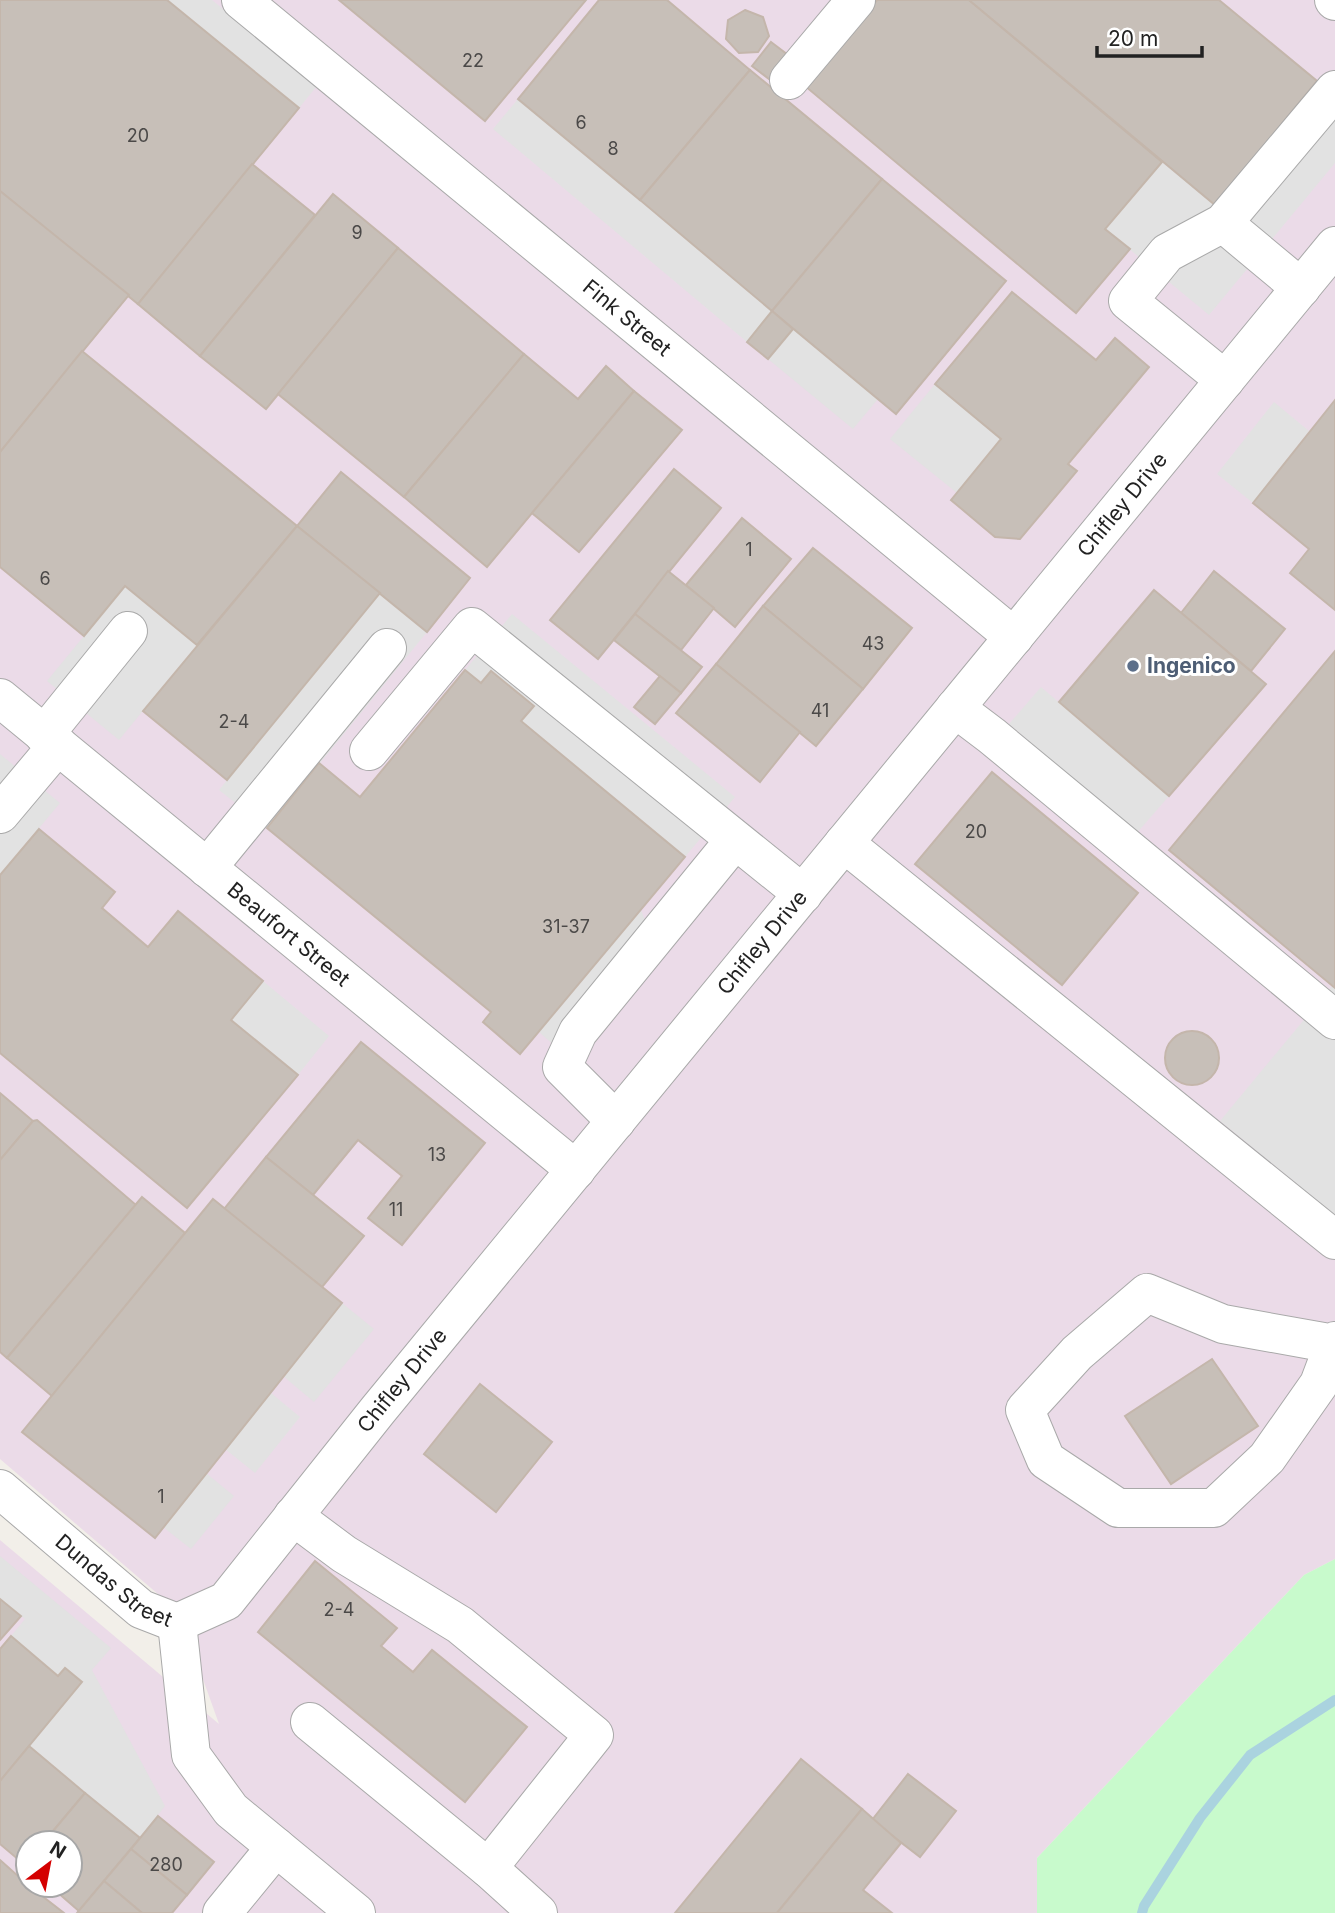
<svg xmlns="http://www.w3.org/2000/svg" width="1335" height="1913" viewBox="0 0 1335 1913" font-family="Inter,sans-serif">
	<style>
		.industrial { fill: #ebdbe8; fill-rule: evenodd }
		.park { fill: #c8facc }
		.parking { fill: #e2e2e2 }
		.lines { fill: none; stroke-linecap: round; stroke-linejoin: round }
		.stream { stroke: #aad3df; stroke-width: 10 }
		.building { fill: #c7bfb8; stroke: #c4b6ab; stroke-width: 2 }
		.minor-casing { stroke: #a9a9a9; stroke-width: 40 }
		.minor { stroke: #fff; stroke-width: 38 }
		.service-dot { fill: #5c6f8a; stroke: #fff; stroke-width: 2.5 }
		.labels { text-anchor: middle; stroke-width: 6; stroke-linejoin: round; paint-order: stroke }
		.number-label { font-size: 18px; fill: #4b4948 }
		.street-label { font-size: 21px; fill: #222; stroke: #fff }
		.service-label { font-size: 21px; font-weight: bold; fill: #4e5e75; stroke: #fff; text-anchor: start }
	</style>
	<rect width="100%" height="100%" fill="#f2efe9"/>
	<path class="industrial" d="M0 0H1335V1559L1304 1575 1037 1858V1913H0V1540L219 1724 179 1612 0 1459ZM28 1843H70V1885H28Z"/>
	<path class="park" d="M1335 1559V1913H1037V1858L1304 1575Z"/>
	<g class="parking">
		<path d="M167 0H212L317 86 299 108Z"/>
		<path d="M1335 96V163L1209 315 1105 229 1162 162 1215 205Z"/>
		<path d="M518 99 772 311 747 342 493 129Z"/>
		<path d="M793 329 878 399 853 429 768 359Z"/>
		<path d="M935 384 1001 439 957 493 890 439Z"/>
		<path d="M1274 402 1309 431 1253 503 1217 474Z"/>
		<path d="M125 586 197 645 119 740 47 681Z"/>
		<path d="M380 593 427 632 267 828 219 790Z"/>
		<path d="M512 614 735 797 685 857 521 721 533 706 492 671 481 683 465 670Z"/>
		<path d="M1041 687 1169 796 1136 834 1009 724Z"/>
		<path d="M0 754 60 803 0 875Z"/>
		<path d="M641 910 659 956 574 1063 539 1032Z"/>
		<path d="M263 981 329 1036 298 1075 231 1020Z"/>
		<path d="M1332 986 1335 988V1215L1220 1121Z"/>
		<path d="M342 1303 374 1329 314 1402 283 1376Z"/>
		<path d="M271 1393 300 1417 255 1473 225 1449Z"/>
		<path d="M206 1473 234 1496 191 1549 163 1527Z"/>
		<path d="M0 1556 111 1648 92 1670 165 1806 140 1838 29 1746 82 1682 65 1668 58 1676 11 1636 25 1619 0 1599Z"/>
	</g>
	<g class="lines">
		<path class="stream" d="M1142 1913 1144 1906 1200 1818 1250 1755 1335 1700"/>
	</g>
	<g class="building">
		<path d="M0 0H167L299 108 138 304 0 191Z"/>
		<path d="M339 0H586L485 121Z"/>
		<path d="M599 0H667L750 70 640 200 518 99Z"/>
		<path d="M877 0H969L1162 162 1105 229 1130 249 1076 313 805 86Z"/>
		<path d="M969 0H1219L1317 81 1215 205Z"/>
		<path d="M745 10 763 17 769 36 758 52 739 53 726 39 728 20Z"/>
		<path d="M771 42 792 58 773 82 752 66Z"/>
		<path d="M750 70 882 179 772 311 640 200Z"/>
		<path d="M252 164 315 215 200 356 138 304Z"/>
		<path d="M882 179 1006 281 896 414 772 311Z"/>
		<path d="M0 191 129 295 0 452Z"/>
		<path d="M333 194 398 248 266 409 200 356Z"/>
		<path d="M398 248 524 354 404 497 278 394Z"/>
		<path d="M1012 292 1096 360 1115 338 1149 367 1068 464 1077 471 1020 539 995 537 951 500 1001 439 935 384Z"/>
		<path d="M772 311 793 329 768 359 747 342Z"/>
		<path d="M82 351 297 526 197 645 125 586 84 636 0 567V452Z"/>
		<path d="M524 354 578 399 606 366 634 391 487 567 404 497Z"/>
		<path d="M634 391 682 430 579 552 532 513Z"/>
		<path d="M1335 400V610L1290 573 1309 549 1253 503Z"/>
		<path d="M674 469 721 508 598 659 550 620Z"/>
		<path d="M341 472 470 578 427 632 297 526Z"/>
		<path d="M742 518 791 559 735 627 686 585Z"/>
		<path d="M297 526 380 593 227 780 143 711Z"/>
		<path d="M813 548 912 628 863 689 763 606Z"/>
		<path d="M668 571 714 608 681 650 635 614Z"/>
		<path d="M1214 571 1285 629 1251 671 1181 613Z"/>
		<path d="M1154 590 1266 684 1169 796 1059 702Z"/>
		<path d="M763 606 863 689 816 746 716 664Z"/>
		<path d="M635 614 702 667 681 693 614 640Z"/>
		<path d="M1335 651V988L1169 850Z"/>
		<path d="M716 664 800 732 760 782 676 713Z"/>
		<path d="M465 670 481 683 491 671 534 706 521 721 685 857 520 1054 483 1022 491 1012 267 828 319 763 360 797Z"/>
		<path d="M660 676 681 693 655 724 634 707Z"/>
		<path d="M992 772 1138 893 1062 985 915 864Z"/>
		<path d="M39 829 115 892 102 908 148 947 178 911 263 981 231 1020 298 1075 187 1208 0 1053V875Z"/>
		<circle cx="1192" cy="1058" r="27"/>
		<path d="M361 1042 485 1143 402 1245 368 1218 402 1176 358 1140 313 1195 266 1157Z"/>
		<path d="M0 1093 33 1121 0 1160Z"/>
		<path d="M37 1120 136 1205 7 1358 0 1352V1160L33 1121Z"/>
		<path d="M266 1157 364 1236 322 1287 224 1209Z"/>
		<path d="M142 1197 185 1233 52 1396 7 1358Z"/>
		<path d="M213 1199 342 1303 155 1538 22 1432Z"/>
		<path d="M1212 1359 1258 1426 1171 1484 1125 1416Z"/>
		<path d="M480 1384 552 1442 496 1512 424 1454Z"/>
		<path d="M315 1561 397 1628 381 1646 413 1672 432 1650 527 1727 465 1802 258 1632Z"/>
		<path d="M0 1599 21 1616 0 1640Z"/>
		<path d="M11 1636 58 1676 65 1668 82 1682 0 1781V1649Z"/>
		<path d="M29 1746 85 1793 43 1843H28V1861L25 1865 0 1844V1781Z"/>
		<path d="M801 1759 862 1809 777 1913H675Z"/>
		<path d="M908 1774 956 1811 920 1857 872 1820Z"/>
		<path d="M85 1793 140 1838 79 1911 49 1885H70V1843H43Z"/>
		<path d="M862 1809 901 1843 863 1890 892 1913H777Z"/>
		<path d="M158 1816 214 1862 187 1895 131 1849Z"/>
		<path d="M131 1849 187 1895 172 1913H142L104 1881Z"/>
		<path d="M0 1860 28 1885 64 1913H0Z"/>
		<path d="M104 1881 142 1913H77Z"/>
	</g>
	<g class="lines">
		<g class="minor-casing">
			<g id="minor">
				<path id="s1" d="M241 0 1014 637"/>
				<path d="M1334 0 1335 1"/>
				<path d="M789 80 856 0"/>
				<path d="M1223 223 1301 288"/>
				<path d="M1225 380 1128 301 1167 253 1223 223 1335 90"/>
				<path id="s2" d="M0 698 576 1170"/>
				<path d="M955 708 992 736 1335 1020"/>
				<path d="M44 735 128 631"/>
				<path d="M369 751 472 627 803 894"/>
				<path d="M0 814 58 745"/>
				<path d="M844 843 1335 1240"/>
				<path d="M207 868 387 648"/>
				<path d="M616 1121 562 1067 578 1032 734 841"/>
				<path d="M1334 1344 1223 1324 1147 1293 1077 1353 1025 1410 1046 1460 1118 1508H1214L1267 1458 1319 1384 1334 1344 1335 1341"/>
				<path id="s3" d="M0 1489 141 1609 177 1623"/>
				<path d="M293 1516 344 1554 460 1625 594 1735 488 1868 538 1913"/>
				<path id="s4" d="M177 1623 226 1601 378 1410 1335 246"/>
				<path d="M177 1623 191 1755 231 1810 356 1913"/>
				<path d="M310 1722 488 1868"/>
				<path d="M222 1913 276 1847"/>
			</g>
		</g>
		<use href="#minor" class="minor"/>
	</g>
	<circle class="service-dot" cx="1133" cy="666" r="7"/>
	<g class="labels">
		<g class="number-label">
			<text x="473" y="67">22</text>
			<text x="581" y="129">6</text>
			<text x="138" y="142">20</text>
			<text x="613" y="155">8</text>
			<text x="357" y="239">9</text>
			<text x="749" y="556">1</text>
			<text x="45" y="585">6</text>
			<text x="873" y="650">43</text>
			<text x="820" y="717">41</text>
			<text x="234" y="728">2-4</text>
			<text x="976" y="838">20</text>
			<text x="566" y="933">31-37</text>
			<text x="437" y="1161">13</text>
			<text x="396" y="1216">11</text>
			<text x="161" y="1503">1</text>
			<text x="339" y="1616">2-4</text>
			<text x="166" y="1871">280</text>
		</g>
		<g class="street-label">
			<text dy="7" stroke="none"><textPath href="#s1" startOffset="500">Fink Street</textPath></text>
			<text dy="7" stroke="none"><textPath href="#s4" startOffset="1470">Chifley Drive</textPath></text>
			<text dy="7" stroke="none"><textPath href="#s2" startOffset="373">Beaufort Street</textPath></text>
			<text dy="7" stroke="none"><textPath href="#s4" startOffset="903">Chifley Drive</textPath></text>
			<text dy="7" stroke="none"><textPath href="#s4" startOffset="336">Chifley Drive</textPath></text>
			<text dy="7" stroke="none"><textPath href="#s3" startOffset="147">Dundas Street</textPath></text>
		</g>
		<g class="service-label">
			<text x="1147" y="673">Ingenico</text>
		</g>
	</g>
	<g transform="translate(49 1864) rotate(32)"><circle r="33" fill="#ffffff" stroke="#a7a7a7" stroke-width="2"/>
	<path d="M0-5L12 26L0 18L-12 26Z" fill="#d40000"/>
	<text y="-10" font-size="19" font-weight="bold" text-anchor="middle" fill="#222222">N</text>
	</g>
	<path d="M1097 46v10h105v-10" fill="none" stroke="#222222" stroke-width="3.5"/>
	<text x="1108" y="46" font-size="21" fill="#222222" stroke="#ffffff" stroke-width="5" paint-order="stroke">20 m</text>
</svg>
